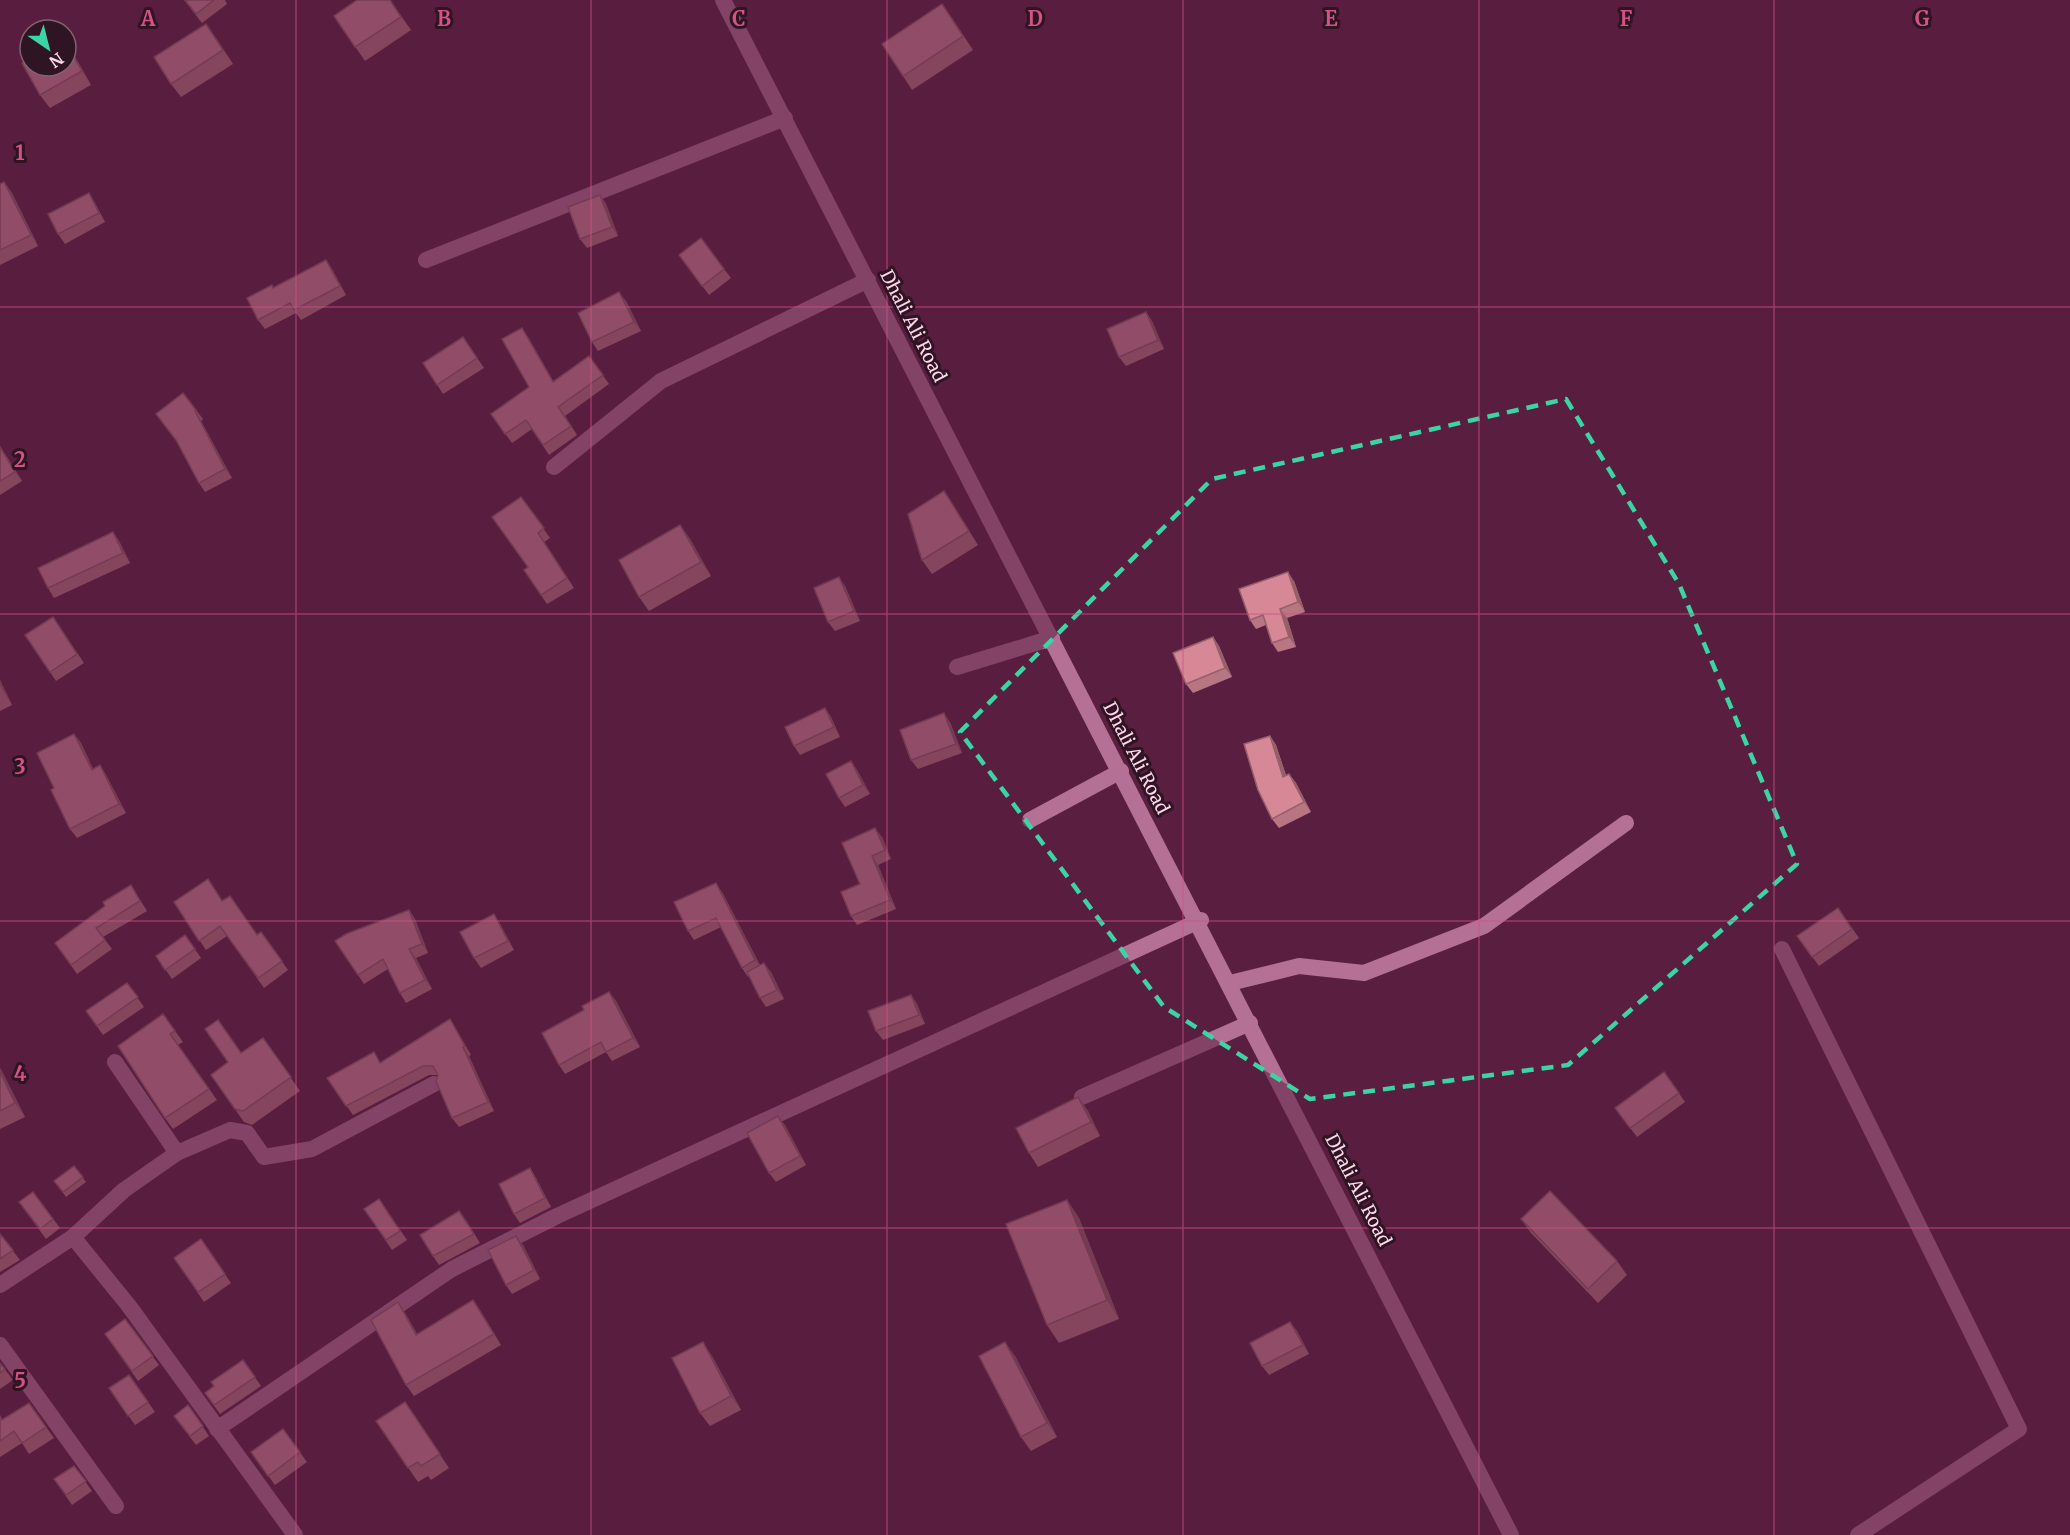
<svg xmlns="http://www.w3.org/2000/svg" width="2070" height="1535" viewBox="0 0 2070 1535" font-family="Merriweather,serif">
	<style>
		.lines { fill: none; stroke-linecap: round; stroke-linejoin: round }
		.minor { stroke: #b47195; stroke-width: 16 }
		.tertiary { stroke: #b47195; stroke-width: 16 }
		.wall { fill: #b87582 }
		.shaded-wall { fill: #965f6a }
		.building { fill: #d68897; stroke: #965f6a; stroke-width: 1.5 }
		.marked { fill: none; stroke: #3bd4a4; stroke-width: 4.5; stroke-dasharray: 12 8; stroke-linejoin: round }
		.grid { fill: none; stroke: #d45286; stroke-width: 1.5; stroke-opacity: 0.55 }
		.labels { text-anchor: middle; stroke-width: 6; stroke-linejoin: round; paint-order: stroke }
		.street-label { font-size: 18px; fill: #fed8ea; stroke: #2f1423 }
		.grid-label { font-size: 20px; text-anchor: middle; font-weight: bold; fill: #d45286; stroke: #2f1423; stroke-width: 6; stroke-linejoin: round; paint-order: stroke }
	</style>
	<rect width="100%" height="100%" fill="#591e40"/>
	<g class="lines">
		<g class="minor">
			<path d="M426 260 785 118"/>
			<path d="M554 467 661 381 868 280"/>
			<path d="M957 667 1052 638"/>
			<path d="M1030 820 1121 771"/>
			<path d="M1782 949 2019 1429 1858 1535"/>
			<path d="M1230 983 1299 966 1364 973 1484 926 1626 823"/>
			<path d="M115 1062 177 1153"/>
			<path d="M1082 1097 1250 1023"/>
			<path d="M73 1237 124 1190 177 1153 230 1130 247 1133 264 1157 312 1149 434 1084"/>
			<path d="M0 1285 73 1237 129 1306 295 1535"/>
			<path d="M0 1345 116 1506"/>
			<path d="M217 1429 452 1269 557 1216 1201 920"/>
		</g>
		<path class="tertiary" d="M723 0 1511 1535"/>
	</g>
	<g class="wall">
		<path d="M184 0H225L227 4 202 23Z"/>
		<path d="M390 0 411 30 365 61 334 16Z"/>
		<path d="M952 18 973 50 912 90 903 76Z"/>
		<path d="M216 38 233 64 181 97 171 84Z"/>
		<path d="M73 53 91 85 50 108 40 95Z"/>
		<path d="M4 182 12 193 38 246 0 265V184Z"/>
		<path d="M89 193 95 203 105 222 65 244 58 234Z"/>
		<path d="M600 195 606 204 618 236 587 248 580 239Z"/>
		<path d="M679 255 724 269 731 278 709 295Z"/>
		<path d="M332 269 346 295 301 320 296 313 265 329 258 320 274 288Z"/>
		<path d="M626 301 641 331 598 351 592 342Z"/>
		<path d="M1146 312 1152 321 1164 349 1126 366 1119 357Z"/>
		<path d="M463 337 484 368 443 394 423 363Z"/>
		<path d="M528 337 553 381 589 356 609 384 565 416 577 435 549 455 532 429 512 443 491 414 529 387Z"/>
		<path d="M183 393 203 419 201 421 232 478 205 492 199 483Z"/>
		<path d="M0 446 22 481 0 495Z"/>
		<path d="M521 497 550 538 544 542 574 588 547 604 541 595 528 567Z"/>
		<path d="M953 505 978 545 932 574 922 560Z"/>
		<path d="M680 525 690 539 711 576 649 611 639 597Z"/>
		<path d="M113 532 119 541 130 563 54 598 48 588Z"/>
		<path d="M1294 581 1305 612 1287 618 1296 647 1278 652 1272 643 1266 625 1256 629 1250 620Z"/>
		<path d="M845 586 860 621 835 631 828 622Z"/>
		<path d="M53 617 84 663 56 681 25 635Z"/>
		<path d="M1213 637 1219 646 1232 677 1193 693 1186 684Z"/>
		<path d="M0 680 12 705 0 711Z"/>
		<path d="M825 708 831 717 840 737 800 755 794 746Z"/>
		<path d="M950 722 962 753 918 769 911 760Z"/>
		<path d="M74 734 81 743 93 769 100 765 106 775 126 813 77 838 70 829 54 788Z"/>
		<path d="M1270 736 1276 745 1286 775 1289 774 1296 783 1311 812 1279 828 1272 819Z"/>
		<path d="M851 761 857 770 870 794 845 807 839 798Z"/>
		<path d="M882 837 891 859 878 865 896 909 857 925 851 916 860 884 842 843Z"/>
		<path d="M131 885 147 911 103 937 112 949 77 974 55 943 105 906Z"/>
		<path d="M722 892 760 965 771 972 784 999 766 1007 760 998 749 976 748 977 742 968 721 927 694 940 688 931Z"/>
		<path d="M222 901 257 934 261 932 288 970 264 988 227 936 206 950 174 902Z"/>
		<path d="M1838 908 1859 938 1819 966 1797 936Z"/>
		<path d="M409 910 415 919 428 953 416 958 432 989 406 1003 400 993 388 969 364 984 358 975Z"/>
		<path d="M494 914 500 924 514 950 481 968 474 958Z"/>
		<path d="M185 935 201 958 172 979 156 956Z"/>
		<path d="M127 983 144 1007 103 1035 86 1011Z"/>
		<path d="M609 992 616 1001 640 1047 612 1061 606 1052 565 1074 559 1065 584 1010Z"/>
		<path d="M911 995 917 1004 925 1024 883 1040 876 1031Z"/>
		<path d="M163 1014 183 1042 178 1045 217 1100 173 1129 165 1118Z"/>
		<path d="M450 1019 471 1055 469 1056 494 1111 459 1127 452 1118 438 1075H429L353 1115 327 1078 381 1062Z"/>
		<path d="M263 1038 300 1091 252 1125 244 1122 211 1075Z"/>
		<path d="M0 1068 25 1117 0 1129Z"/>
		<path d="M1664 1072 1685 1102 1637 1137 1615 1108Z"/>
		<path d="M1078 1097 1088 1111 1100 1136 1038 1167 1029 1153Z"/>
		<path d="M785 1125 806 1165 776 1182 769 1173Z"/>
		<path d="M74 1166 86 1182 66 1197 54 1181Z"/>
		<path d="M530 1168 536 1178 551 1207 520 1223 514 1214Z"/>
		<path d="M33 1192 60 1228 46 1239 19 1202Z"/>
		<path d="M379 1199 407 1240 392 1250 364 1209Z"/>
		<path d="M1067 1200 1079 1218 1119 1319 1059 1343 1047 1325Z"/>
		<path d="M1521 1219 1617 1261 1627 1275 1598 1303 1531 1233Z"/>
		<path d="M466 1220 480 1243 439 1265 433 1256Z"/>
		<path d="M0 1234 20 1260 0 1272Z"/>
		<path d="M201 1239 231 1283 204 1302 174 1258Z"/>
		<path d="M523 1245 540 1279 512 1294 506 1285Z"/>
		<path d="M398 1302 405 1313 417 1334 481 1312 501 1345 414 1396 406 1385Z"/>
		<path d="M125 1319 159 1365 138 1381 105 1334Z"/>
		<path d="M1290 1322 1297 1331 1309 1354 1269 1375 1262 1366Z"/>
		<path d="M712 1356 741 1410 710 1426 700 1413Z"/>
		<path d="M1015 1356 1057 1437 1031 1451 1021 1437Z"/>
		<path d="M243 1360 261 1386 220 1414 205 1393Z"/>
		<path d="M0 1363 13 1380 0 1389Z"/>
		<path d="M129 1375 155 1412 135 1425 109 1388Z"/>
		<path d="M405 1402 449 1468 431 1480 428 1476 418 1482 376 1421Z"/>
		<path d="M29 1403 54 1438 29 1454 22 1443 0 1457V1416L3 1420Z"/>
		<path d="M188 1405 209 1436 196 1445 174 1416Z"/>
		<path d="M283 1429 307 1462 275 1485 251 1452Z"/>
		<path d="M74 1466 92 1491 72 1505 54 1479Z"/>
	</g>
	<g class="shaded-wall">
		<path d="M66 43 73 53 91 85 82 71Z"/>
		<path d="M4 182 12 193 38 246 31 235Z"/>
		<path d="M89 193 95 203 105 222 99 213Z"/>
		<path d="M600 195 606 204 618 236 612 227Z"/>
		<path d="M326 260 332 269 346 295 340 286Z"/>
		<path d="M619 292 626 301 641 331 634 322Z"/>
		<path d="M1146 312 1152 321 1164 349 1158 340Z"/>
		<path d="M522 328 528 337 559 391 553 382Z"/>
		<path d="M195 411 201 421 232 478 225 469Z"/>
		<path d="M0 446 22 481 15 472Z"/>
		<path d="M680 525 690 539 711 576 701 562Z"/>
		<path d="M113 532 119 541 130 563 123 553Z"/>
		<path d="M1288 572 1294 581 1305 612 1298 602Z"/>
		<path d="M839 577 845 586 860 621 854 611Z"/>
		<path d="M1280 609 1287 618 1296 647 1289 637Z"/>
		<path d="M1213 637 1219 646 1232 677 1225 668Z"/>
		<path d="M0 680 12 705 3 691 0 685Z"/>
		<path d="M825 708 831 717 840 737 834 727Z"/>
		<path d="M944 713 950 722 962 753 956 744Z"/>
		<path d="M74 734 81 743 98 779 92 770Z"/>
		<path d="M1270 736 1276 745 1289 786 1283 777Z"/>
		<path d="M851 761 857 770 870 794 863 785Z"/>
		<path d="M100 765 106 775 126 813 119 804Z"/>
		<path d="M1289 774 1296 783 1311 812 1304 802Z"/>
		<path d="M875 828 882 837 891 859 885 850Z"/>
		<path d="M872 856 878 865 896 909 890 900Z"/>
		<path d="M716 883 722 892 762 969 755 960Z"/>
		<path d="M409 910 415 919 428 953 422 944Z"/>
		<path d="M494 914 500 924 514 950 508 941Z"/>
		<path d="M409 949 416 958 432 989 425 980Z"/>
		<path d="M764 963 771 972 784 999 777 990Z"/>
		<path d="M609 992 616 1001 640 1047 633 1038Z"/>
		<path d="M911 995 917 1004 925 1024 919 1015Z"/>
		<path d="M450 1019 456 1029 471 1055 465 1046Z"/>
		<path d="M463 1047 469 1056 494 1111 488 1102Z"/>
		<path d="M0 1068 2 1071 25 1117 15 1103 0 1072Z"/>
		<path d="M1078 1097 1088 1111 1100 1136 1091 1122Z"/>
		<path d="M778 1116 785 1125 806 1165 800 1156Z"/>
		<path d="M530 1168 536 1178 551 1207 545 1198Z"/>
		<path d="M1067 1200 1079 1218 1119 1319 1107 1300Z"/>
		<path d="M516 1236 523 1245 540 1279 534 1270Z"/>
		<path d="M398 1302 405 1313 424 1346 416 1335Z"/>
		<path d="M1290 1322 1297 1331 1309 1354 1303 1345Z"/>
		<path d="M703 1342 712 1356 741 1410 731 1396Z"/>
		<path d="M1005 1342 1015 1356 1057 1437 1047 1423Z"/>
	</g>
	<g class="building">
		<path d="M185 0H214L196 14Z"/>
		<path d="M357 0H390L401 17 355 47 334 16Z"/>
		<path d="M942 4 963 36 903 76 882 44Z"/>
		<path d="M206 24 223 50 171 84 154 57Z"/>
		<path d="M66 43 82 71 40 95 22 63 30 59V66H66Z"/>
		<path d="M4 182 31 235 0 250V184Z"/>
		<path d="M89 193 99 213 58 234 48 214Z"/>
		<path d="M600 195 612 227 580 239 568 207Z"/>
		<path d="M701 238 724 269 702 286 679 255Z"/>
		<path d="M326 260 340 286 294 310 290 303 258 320 247 298 272 285 273 288Z"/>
		<path d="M619 292 634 322 592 342 578 313Z"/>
		<path d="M1146 312 1158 340 1119 357 1107 329Z"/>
		<path d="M522 328 553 382 589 356 603 375 558 407 571 426 543 445 526 420 505 434 491 414 529 387 502 339Z"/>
		<path d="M463 337 477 358 437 385 423 363Z"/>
		<path d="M183 393 196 410 195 411 225 469 199 483 176 440 156 414Z"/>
		<path d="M0 447 15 472 0 481Z"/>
		<path d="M944 491 969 531 922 560 908 514Z"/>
		<path d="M521 497 544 528 538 533 567 578 541 595 524 570 528 567 492 517Z"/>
		<path d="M680 525 701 562 639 597 619 560Z"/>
		<path d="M113 532 123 553 48 588 38 568Z"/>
		<path d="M1288 572 1298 602 1280 609 1289 637 1272 643 1263 615 1250 620 1239 589Z"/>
		<path d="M839 577 854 611 828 622 814 588Z"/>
		<path d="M53 617 77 654 50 672 25 635Z"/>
		<path d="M1213 637 1225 668 1186 684 1173 653Z"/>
		<path d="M825 708 834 727 794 746 785 727Z"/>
		<path d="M944 713 956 744 911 760 900 730Z"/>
		<path d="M74 734 92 770 100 765 119 804 70 829 51 790 54 788 37 753Z"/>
		<path d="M1270 736 1283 777 1289 774 1304 802 1272 819 1258 790 1244 744Z"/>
		<path d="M851 761 863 785 839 798 826 774Z"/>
		<path d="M875 828 885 850 872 856 890 900 851 916 841 892 860 884 842 843Z"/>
		<path d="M208 879 222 901 230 896 257 935 261 932 282 961 258 978 220 926 199 941 174 902Z"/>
		<path d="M716 883 755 960 742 968 716 918 688 931 674 902Z"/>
		<path d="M131 885 140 901 96 928 105 940 71 965 55 943 105 906 103 902Z"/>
		<path d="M1838 908 1852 929 1812 957 1797 936Z"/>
		<path d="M409 910 422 944 409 949 425 980 400 993 383 959 358 975 335 941 346 934Z"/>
		<path d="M494 914 508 941 474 958 460 932Z"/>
		<path d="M185 935 195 949 165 970 156 956Z"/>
		<path d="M764 963 777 990 760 998 747 972Z"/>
		<path d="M127 983 138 997 97 1026 86 1011Z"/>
		<path d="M609 992 633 1038 606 1052 601 1042 559 1065 542 1033 584 1010 582 1006Z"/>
		<path d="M911 995 919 1015 876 1031 868 1011Z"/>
		<path d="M163 1014 175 1031 170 1034 209 1089 165 1118 118 1046Z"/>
		<path d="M450 1019 465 1046 463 1047 488 1102 452 1118 436 1081 438 1075 433 1066H423L346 1106 327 1078 374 1052 380 1063Z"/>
		<path d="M218 1020 241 1053 263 1038 291 1077 243 1111 235 1109 211 1075 228 1062 205 1029Z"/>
		<path d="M0 1072 15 1103 0 1111Z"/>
		<path d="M1664 1072 1679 1093 1630 1128 1615 1108Z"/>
		<path d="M1078 1097 1091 1122 1029 1153 1016 1128Z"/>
		<path d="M778 1116 800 1156 769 1173 747 1133Z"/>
		<path d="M74 1166 83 1177 63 1192 54 1181Z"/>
		<path d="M530 1168 545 1198 514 1214 499 1184Z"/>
		<path d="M1550 1191 1617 1261 1588 1289 1521 1219Z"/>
		<path d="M33 1192 53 1219 40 1229 19 1202Z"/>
		<path d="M379 1199 400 1231 386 1240 364 1209Z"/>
		<path d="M1067 1200 1107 1300 1047 1325 1006 1224Z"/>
		<path d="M459 1211 474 1234 433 1256 420 1235Z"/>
		<path d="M0 1234 13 1250 0 1259Z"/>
		<path d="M516 1236 534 1270 506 1285 488 1250Z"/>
		<path d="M201 1239 225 1274 198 1292 174 1258Z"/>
		<path d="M473 1300 494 1334 406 1385 371 1320 398 1302 416 1335Z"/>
		<path d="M125 1319 153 1356 132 1371 105 1334Z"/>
		<path d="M1290 1322 1303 1345 1262 1366 1250 1343Z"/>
		<path d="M703 1342 731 1396 700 1413 672 1358Z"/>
		<path d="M1005 1342 1047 1423 1021 1437 979 1356Z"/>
		<path d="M243 1360 255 1377 214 1405 205 1393 214 1386 211 1382Z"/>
		<path d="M0 1363 5 1369 0 1373Z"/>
		<path d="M129 1375 148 1402 128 1416 109 1388Z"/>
		<path d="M405 1402 440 1454 421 1466 418 1462 408 1468 376 1421Z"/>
		<path d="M29 1403 46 1427 22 1443 14 1431 0 1441V1416L2 1420Z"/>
		<path d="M188 1405 203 1426 190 1436 174 1416Z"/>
		<path d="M283 1429 300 1452 268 1476 251 1452Z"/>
		<path d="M74 1466 86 1481 66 1495 54 1479Z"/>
	</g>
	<path d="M0 0H2070V1535H0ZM1566 399 1679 584 1797 864 1568 1065 1310 1099 1164 1007 960 732 1212 479Z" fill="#591e40" fill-opacity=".55" fill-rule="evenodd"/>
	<path class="marked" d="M1566 399 1679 584 1797 864 1568 1065 1310 1099 1164 1007 960 732 1212 479Z"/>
	<path class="grid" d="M296 0V1535M591 0V1535M887 0V1535M1183 0V1535M1479 0V1535M1774 0V1535M0 307H2070M0 614H2070M0 921H2070M0 1228H2070"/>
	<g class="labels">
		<g class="street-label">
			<text transform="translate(913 326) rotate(63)" y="6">Dhali Ali Road</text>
			<text transform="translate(1136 758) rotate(63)" y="6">Dhali Ali Road</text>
			<text transform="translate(1358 1190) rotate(63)" y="6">Dhali Ali Road</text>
		</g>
	</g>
	<g class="grid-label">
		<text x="148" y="26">A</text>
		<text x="444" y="26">B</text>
		<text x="739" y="26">C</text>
		<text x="1035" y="26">D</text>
		<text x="1331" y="26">E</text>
		<text x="1626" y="26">F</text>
		<text x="1922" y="26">G</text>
		<text x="20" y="160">1</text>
		<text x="20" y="467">2</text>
		<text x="20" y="774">3</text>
		<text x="20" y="1081">4</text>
		<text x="20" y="1388">5</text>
	</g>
	<g transform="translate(48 48) rotate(145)"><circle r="28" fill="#2f1423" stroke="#826273" stroke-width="1.5"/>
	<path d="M0-4.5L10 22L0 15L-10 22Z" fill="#3bd4a4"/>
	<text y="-9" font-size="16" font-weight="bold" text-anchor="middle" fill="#fed8ea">N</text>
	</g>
</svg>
